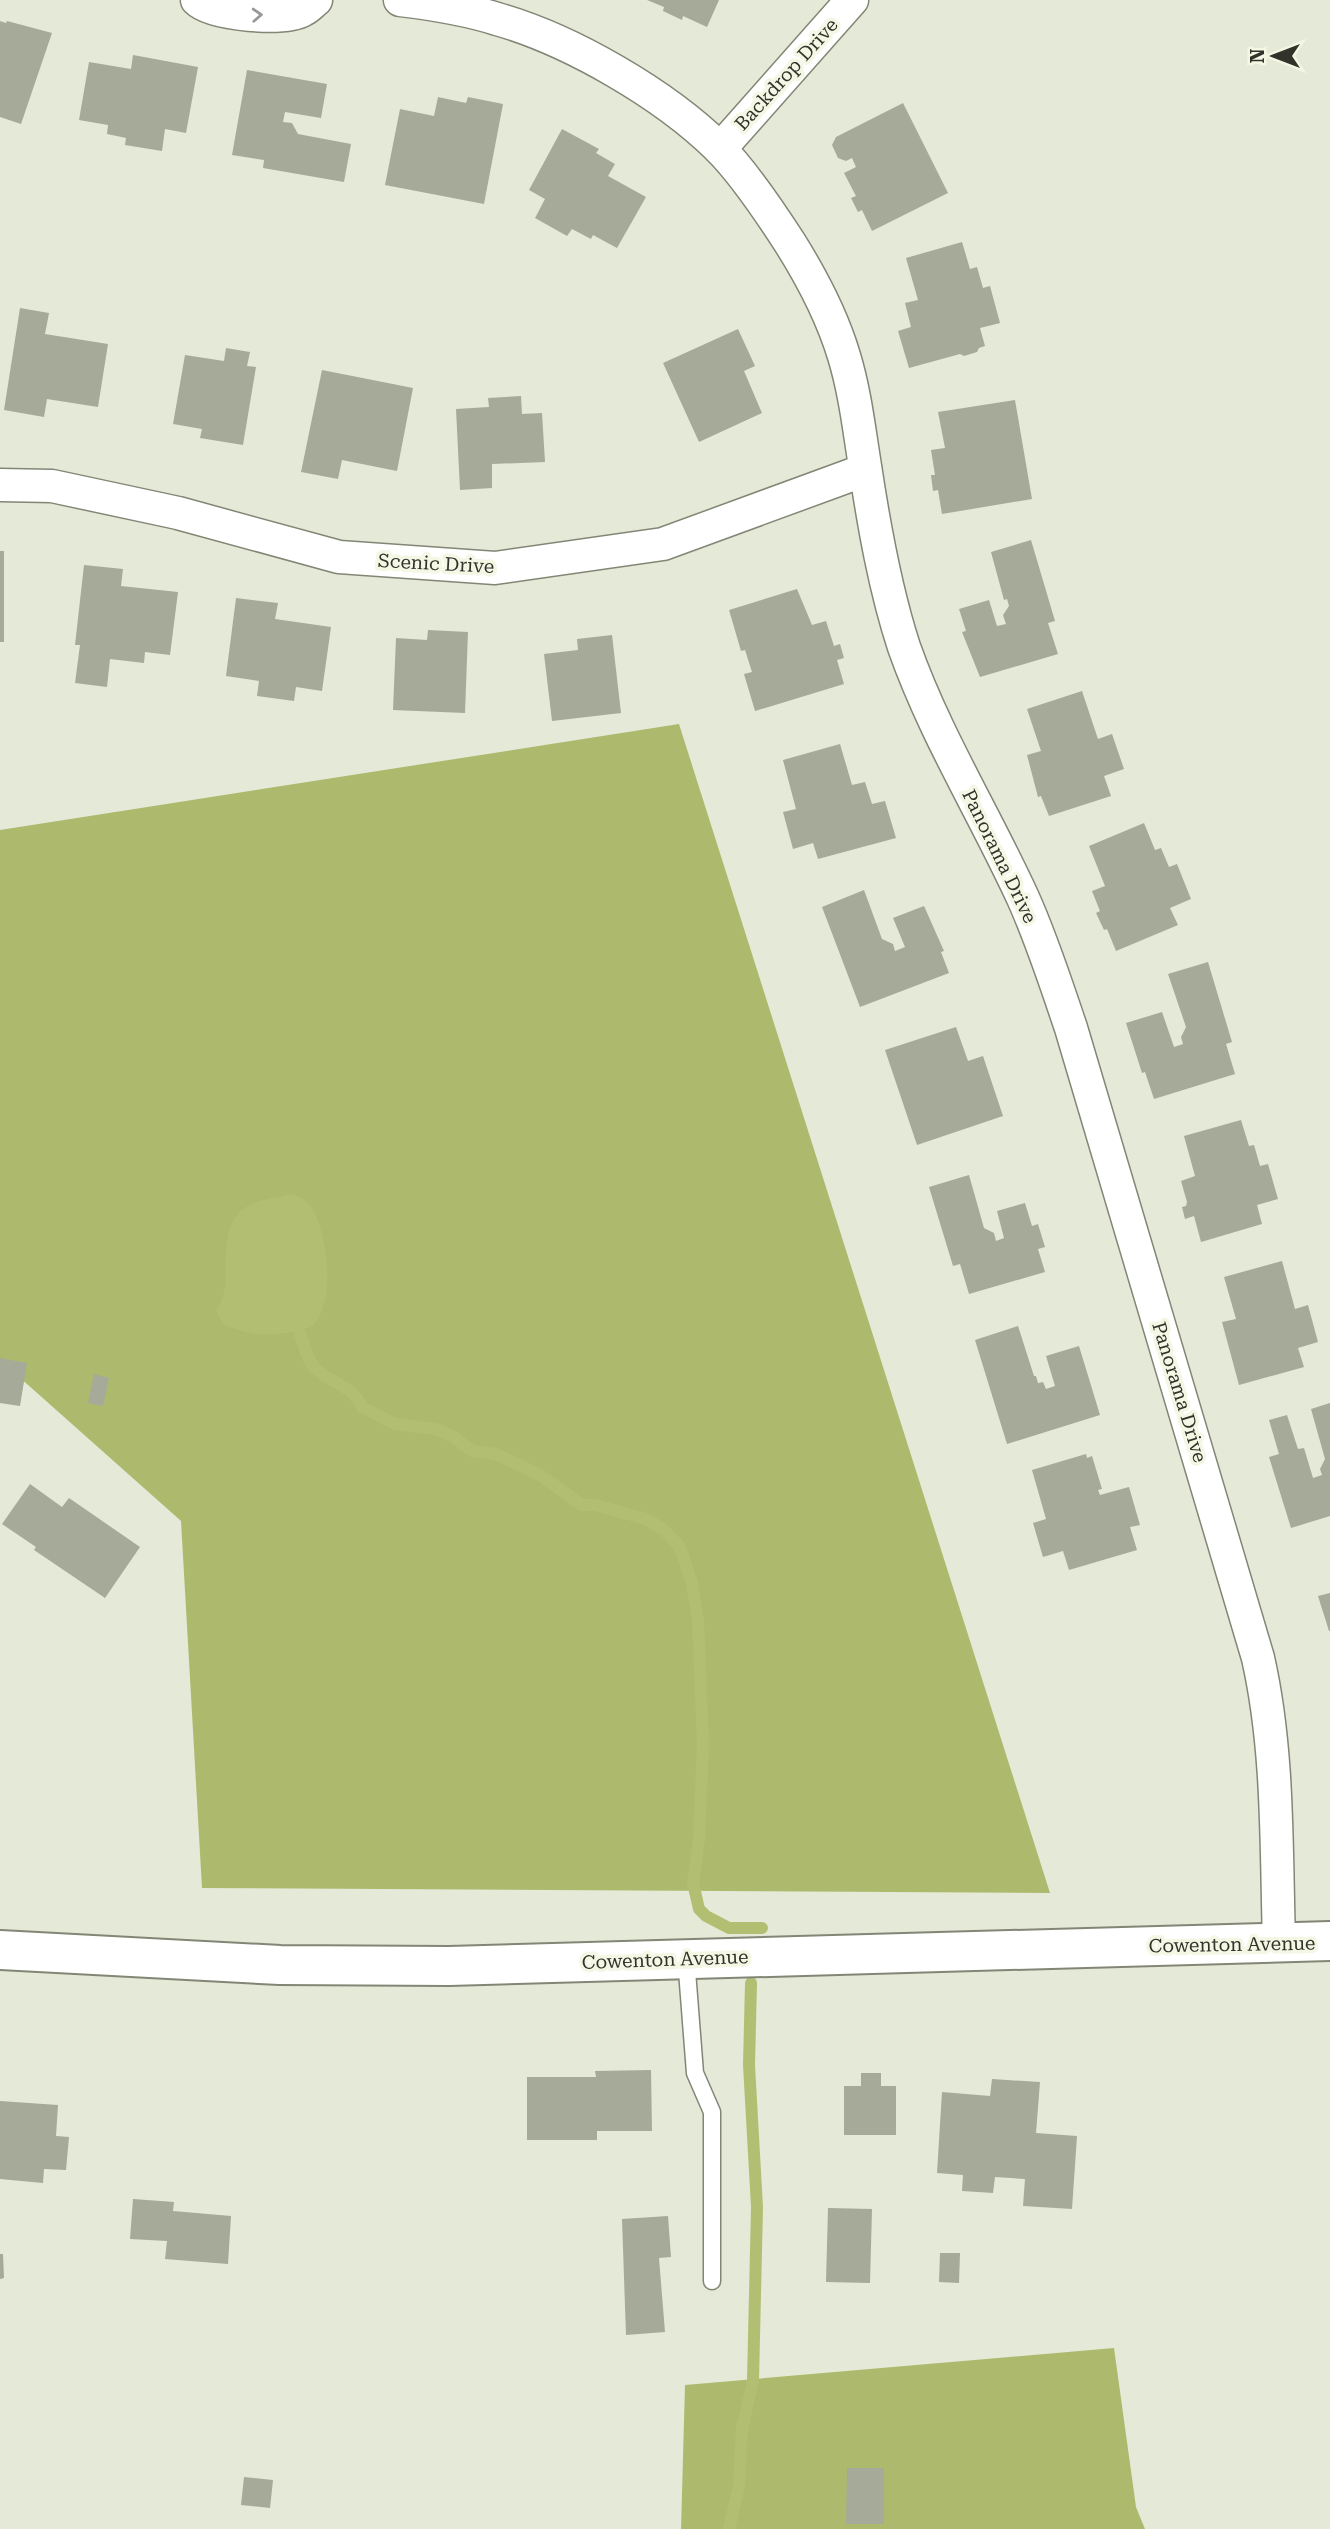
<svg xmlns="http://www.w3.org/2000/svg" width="1330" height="2529" viewBox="0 0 1330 2529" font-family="'Roboto Serif',serif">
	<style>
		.forest { fill: #adba6e }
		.water { fill: #b2bf73 }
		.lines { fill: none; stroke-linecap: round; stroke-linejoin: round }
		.stream { stroke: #b2bf73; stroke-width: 12 }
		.building { fill: #a6aa98 }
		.lane-casing { stroke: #838675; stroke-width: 19 }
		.street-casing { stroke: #838675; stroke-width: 35 }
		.secondary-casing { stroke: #838675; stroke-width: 42 }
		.lane { stroke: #fff; stroke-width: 16 }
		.street { stroke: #fff; stroke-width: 32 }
		.secondary { stroke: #fff; stroke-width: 38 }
		.oneway { stroke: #989995 }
		.labels { text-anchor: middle; stroke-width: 7; stroke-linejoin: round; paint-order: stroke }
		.street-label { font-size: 19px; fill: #31332b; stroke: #f3f7e4 }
	</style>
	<rect width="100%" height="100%" fill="#e5e9d7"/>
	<g class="forest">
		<path d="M679 724 1050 1893 202 1888 181 1521 0 1360V830Z"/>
		<path d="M1114 2348 1136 2507 1145 2529H681L685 2385Z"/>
	</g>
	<path class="water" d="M290 1194C298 1196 304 1198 309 1204 328 1228 337 1304 312 1326 304 1332 264 1336 254 1334 244 1332 233 1328 223 1324L216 1311C238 1283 210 1228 248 1206 259 1199 278 1198 290 1194Z"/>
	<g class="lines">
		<g class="stream">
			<path d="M300 1334C304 1345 307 1360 316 1369 330 1383 355 1387 362 1407L395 1424 436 1429 454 1437 472 1451 496 1454 540 1475 582 1505H595L646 1519 663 1529 680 1547 692 1583 698 1620 703 1744 699 1839 693 1883 699 1909 706 1916 729 1928H762"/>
			<path d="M729 2529 739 2486 742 2429 753 2381 757 2207 749 2065 751 1983"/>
		</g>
	</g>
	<g class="building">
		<path d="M647 0H719L707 27 683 16 682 20 663 11 664 7Z"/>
		<path d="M0 21 6 23 7 21 52 33 21 124 0 117Z"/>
		<path d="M133 55 198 67 186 133 165 129 162 151 125 145 126 138 107 134 108 125 79 120 89 62 131 69Z"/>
		<path d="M247 70 327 84 321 118 285 112 283 122 292 123 298 134 351 144 344 182 263 168 264 160 232 155Z"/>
		<path d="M438 97 466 103 468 97 503 104 484 204 385 185 400 109 434 116Z"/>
		<path d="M903 103 948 193 872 231 862 210 858 212 851 198 856 196 844 173 856 167 852 158 846 161 838 158 832 145 836 137Z"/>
		<path d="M562 129 599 149 596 153 615 164 608 176 646 197 617 248 593 235 591 239 572 229 567 236 535 218 545 199 529 190Z"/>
		<path d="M962 242 970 269 977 267 983 288 990 286 1000 323 980 328 985 346 979 348 977 352 964 356 960 354 909 368 898 331 911 327 905 303 918 300 906 258Z"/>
		<path d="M20 308 49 313 45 334 108 344 98 407 47 399 44 417 4 410Z"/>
		<path d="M738 329 755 366 744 371 762 413 699 442 663 363Z"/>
		<path d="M226 348 250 352 247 366 256 367 243 445 200 438 202 429 173 424 185 355 224 361Z"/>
		<path d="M322 370 413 388 397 471 342 460 338 479 301 472Z"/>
		<path d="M521 396 522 414 542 413 545 462 492 464V488L460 490 456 409 489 407 488 398Z"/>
		<path d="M1015 400 1032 499 942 514 938 490 933 491 931 475H935L931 450 945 448 938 412Z"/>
		<path d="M1031 540 1055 621 1048 623 1058 654 980 677 962 632 966 631 959 609 989 600 997 626 1006 624 1003 615 1009 606 1007 599 1004 600 991 552Z"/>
		<rect x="0" y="551" width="4" height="91"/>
		<path d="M84 565 123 569 121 586 178 592 170 655 145 652 144 663 110 659 107 687 75 683 80 645H75Z"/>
		<path d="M797 589 812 625 826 621 834 646 840 644 844 658 837 660 844 684 755 711 744 674 752 672 745 650 741 651 729 610Z"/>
		<path d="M236 598 278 603 275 619 331 627 322 691 296 687 294 701 257 696 259 681 226 676Z"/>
		<path d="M428 630 468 632 465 713 393 710 396 638 427 640Z"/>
		<path d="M612 635 621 713 552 721 544 654 578 650 577 639Z"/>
		<path d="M1082 691 1098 739 1112 734 1124 769 1104 776 1111 796 1049 816 1041 796 1038 797 1027 755 1041 751 1027 709Z"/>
		<path d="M840 744 852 785 865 782 872 804 885 801 896 838 818 859 813 843 793 849 783 812 796 809 783 760Z"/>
		<path d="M1144 823 1155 850 1161 848 1169 867 1177 864 1191 899 1170 908 1178 925 1116 951 1107 929 1104 930 1096 913 1100 911 1092 891 1105 886 1089 846Z"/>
		<path d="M864 890 882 939 893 944 895 951 905 947 893 918 924 906 944 951 941 952 949 973 860 1007 822 907Z"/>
		<path d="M1208 962 1232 1042 1226 1044 1235 1074 1154 1099 1145 1072 1142 1073 1126 1023 1162 1012 1174 1047 1183 1044 1181 1037 1186 1027 1168 974Z"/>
		<path d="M956 1027 968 1061 983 1056 1003 1116 917 1145 885 1050Z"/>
		<path d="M1241 1120 1249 1146 1254 1145 1260 1166 1268 1164 1278 1199 1257 1205 1262 1224 1201 1242 1194 1216 1185 1219 1182 1207 1186 1206 1187 1202 1181 1181 1195 1176 1184 1136Z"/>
		<path d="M969 1175 984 1228 994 1233 996 1241 1004 1238 997 1211 1025 1203 1032 1226 1038 1224 1045 1247 1038 1249 1045 1272 969 1294 960 1264 953 1266 929 1187Z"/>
		<path d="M1282 1261 1295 1309 1308 1305 1318 1342 1298 1348 1304 1367 1239 1385 1222 1322 1236 1319 1224 1277Z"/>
		<path d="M1018 1326 1034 1376H1036L1038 1383 1043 1382 1046 1389 1055 1386 1046 1356 1079 1346 1100 1415 1007 1444 975 1340Z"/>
		<path d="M0 1358 27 1363 20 1406 0 1403Z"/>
		<path d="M94 1374 109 1378 103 1406 88 1403Z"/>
		<path d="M1330 1403V1516L1291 1528 1269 1457 1279 1454 1269 1420 1287 1415 1298 1449 1304 1448 1313 1478 1322 1475 1320 1469 1325 1459 1311 1409Z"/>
		<path d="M1086 1454 1087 1458 1092 1456 1102 1489 1098 1490 1100 1495 1129 1487 1140 1525 1130 1527 1137 1550 1069 1570 1063 1551 1043 1557 1033 1523 1046 1519 1032 1470Z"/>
		<path d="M30 1484 62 1507 69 1498 140 1547 105 1598 34 1550 36 1547 2 1524Z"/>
		<path d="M1330 1593V1631H1329L1318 1596Z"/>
		<path d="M651 2070 652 2131H597V2140H527V2077H596L595 2071Z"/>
		<path d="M861 2073H881V2086H896V2135H844V2086H861Z"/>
		<path d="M992 2079 1040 2082 1036 2133 1077 2136 1072 2209 1023 2206 1025 2179 995 2177 993 2193 962 2191 963 2175 937 2173 942 2092 990 2096Z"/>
		<path d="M0 2101 58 2105 56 2136 69 2137 66 2170 44 2169 43 2183 0 2179Z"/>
		<path d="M133 2199 174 2202 173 2211 231 2216 228 2264 165 2259 167 2241 130 2239Z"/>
		<path d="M828 2208 872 2209 870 2283 826 2282Z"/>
		<path d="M668 2216 671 2257 659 2258 665 2332 626 2335 622 2219Z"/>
		<path d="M940 2253H960L959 2283 939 2282Z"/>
		<path d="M0 2254H3L4 2278 0 2279Z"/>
		<path d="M847 2468H884V2524H846Z"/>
		<path d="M244 2477 273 2480 270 2508 241 2505Z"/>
	</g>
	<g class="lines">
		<g class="lane-casing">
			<path id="lane" d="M686 1958 695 2073 712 2112V2281"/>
		</g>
		<g class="street-casing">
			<g id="street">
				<path d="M197 0C212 15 285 21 303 10 308 8 312 3 316 0"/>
				<path d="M400 0C433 4 466 9 497 19 571 40 664 94 719 148 744 173 770 212 790 243 812 278 832 316 844 356 855 392 859 429 865 466 874 526 885 589 904 647 935 735 984 813 1023 898 1042 940 1056 984 1071 1028L1258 1658C1279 1751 1276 1847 1279 1942"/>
				<path d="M720 149 852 0"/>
				<path d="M0 485 52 486 178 513 339 557 495 568 663 544 865 470"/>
			</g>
		</g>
		<g class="secondary-casing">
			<path id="secondary" d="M0 1950 280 1965 449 1966 1330 1941"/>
		</g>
		<use href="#lane" class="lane"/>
		<use href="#street" class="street"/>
		<use href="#secondary" class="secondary"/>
	</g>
	<defs><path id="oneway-chevron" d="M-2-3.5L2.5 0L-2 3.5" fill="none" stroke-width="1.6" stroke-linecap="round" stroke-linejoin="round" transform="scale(1.75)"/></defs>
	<use class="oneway" href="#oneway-chevron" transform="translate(257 15) rotate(-3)"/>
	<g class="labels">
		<g class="street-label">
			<text transform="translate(786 74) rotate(-48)" y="7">Backdrop Drive</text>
			<text transform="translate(436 563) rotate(3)" y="7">Scenic Drive</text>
			<text transform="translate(1000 856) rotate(64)" y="7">Panorama Drive</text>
			<text transform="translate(1180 1392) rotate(73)" y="7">Panorama Drive</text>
			<text transform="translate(1232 1944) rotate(-1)" y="7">Cowenton Avenue</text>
			<text transform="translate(665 1959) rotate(-2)" y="7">Cowenton Avenue</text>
		</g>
	</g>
	<g transform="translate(1274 56) rotate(270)" stroke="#f3f7e4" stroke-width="5" paint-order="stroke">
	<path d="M0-5L12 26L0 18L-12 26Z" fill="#31332b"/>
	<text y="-10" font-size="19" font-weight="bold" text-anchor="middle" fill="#31332b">N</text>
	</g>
</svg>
